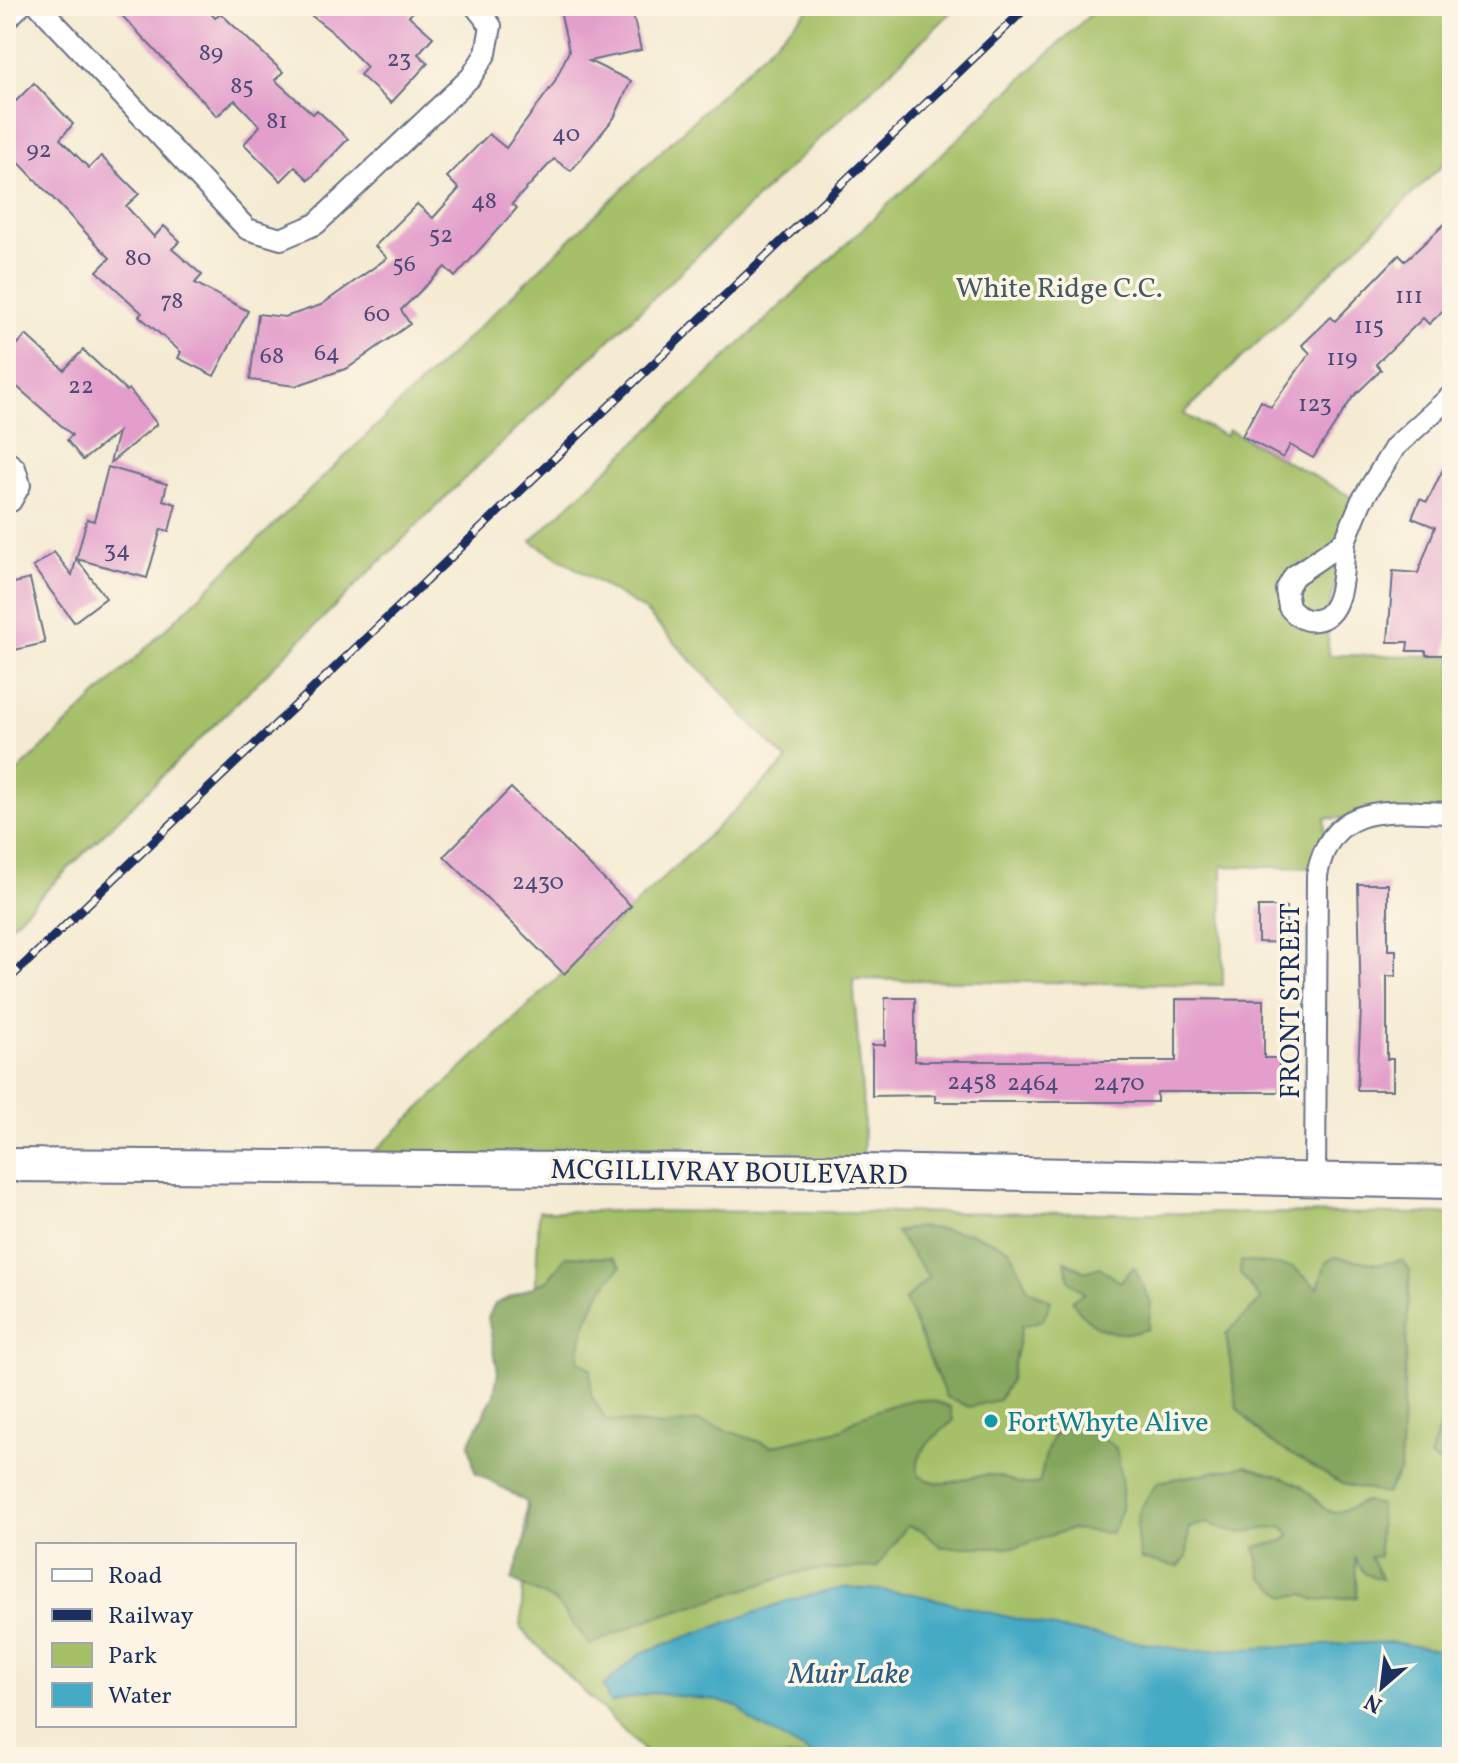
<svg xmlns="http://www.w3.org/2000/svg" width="1458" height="1763" viewBox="0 0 1458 1763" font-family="Vollkorn,serif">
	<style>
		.green { fill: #a5c067; stroke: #607862; stroke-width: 2 }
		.forest { fill: #84a65c; stroke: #506a5d; stroke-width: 2 }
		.water { fill: #45aac4; stroke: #306c91; stroke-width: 2 }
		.building { fill: #e39ecb }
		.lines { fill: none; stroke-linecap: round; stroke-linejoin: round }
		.minor-casing { stroke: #677187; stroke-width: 24 }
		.tertiary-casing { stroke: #677187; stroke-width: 28 }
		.primary-casing { stroke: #677187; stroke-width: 36 }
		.minor { stroke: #fff; stroke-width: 20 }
		.tertiary { stroke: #fff; stroke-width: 24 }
		.primary { stroke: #fff; stroke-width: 32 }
		.rail-casing { stroke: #1b2f5e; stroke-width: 9 }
		.rail { stroke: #fcf5e5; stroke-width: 6; stroke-dasharray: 18; stroke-linecap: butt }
		.culture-dot { fill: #0f9aa8; stroke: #fcf5e5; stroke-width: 3 }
		.labels { text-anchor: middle; stroke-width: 7; stroke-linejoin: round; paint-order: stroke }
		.number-label { font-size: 24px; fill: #4d4b79 }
		.park-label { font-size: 28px; fill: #445a61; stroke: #fcf5e5 }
		.street-label { font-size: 28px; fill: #1b2f5e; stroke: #fcf5e5 }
		.culture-label { font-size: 28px; fill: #0d838f; stroke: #fcf5e5; text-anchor: start }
		.water-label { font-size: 30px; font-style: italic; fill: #2a5a82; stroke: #fcf5e5 }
	</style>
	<rect width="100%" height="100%" fill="#fcf5e5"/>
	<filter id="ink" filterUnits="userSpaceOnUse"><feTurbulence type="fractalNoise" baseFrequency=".0125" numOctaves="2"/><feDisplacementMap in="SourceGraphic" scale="16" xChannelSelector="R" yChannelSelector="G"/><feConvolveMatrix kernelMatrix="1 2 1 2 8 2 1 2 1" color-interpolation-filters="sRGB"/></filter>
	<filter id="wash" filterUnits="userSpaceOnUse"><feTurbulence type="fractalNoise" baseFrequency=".006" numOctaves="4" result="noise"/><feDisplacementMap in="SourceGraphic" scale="32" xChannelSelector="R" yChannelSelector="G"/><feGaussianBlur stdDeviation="1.8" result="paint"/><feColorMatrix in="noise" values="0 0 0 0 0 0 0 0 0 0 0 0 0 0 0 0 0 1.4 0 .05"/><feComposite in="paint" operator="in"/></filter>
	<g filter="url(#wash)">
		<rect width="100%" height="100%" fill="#f5ebd3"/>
		<g class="green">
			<path d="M812 6H958L464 479 6 930V783Z"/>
			<path d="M1099 6H1452V156L1183 414 1225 436 1229 430 1361 502 1326 617 1329 655 1452 656V819L1325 818 1323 868 1222 866 1223 985 853 979 864 1118 863 1171 357 1168 787 761 645 611 531 541Z"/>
			<path d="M539 1211 1452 1214V1757H650L521 1629Z"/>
		</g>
		<g class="forest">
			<path d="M920 1227 971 1233 1010 1249 1028 1289 1051 1301 1043 1320 1022 1326 1010 1380 999 1400 969 1407 946 1397 905 1300 929 1277 895 1232Z"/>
			<path d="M566 1256 613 1258 621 1267C594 1294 583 1323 578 1360L591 1369V1395L606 1420 662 1426 699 1421 772 1446 843 1429C853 1417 902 1400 919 1399 929 1399 940 1403 950 1407L953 1421C936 1436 912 1451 919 1476 951 1492 957 1476 988 1475 1007 1475 1019 1489 1039 1483 1043 1470 1046 1446 1054 1435 1071 1414 1102 1437 1116 1448 1121 1475 1129 1509 1111 1533L1070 1529 1017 1547H941L923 1531 907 1526 877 1567 803 1571 647 1620 590 1645 556 1602 512 1580 528 1532V1503L475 1472 469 1444 494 1394 498 1372 488 1318 495 1304 548 1280Z"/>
			<path d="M1335 1257 1380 1264 1402 1260 1410 1270 1400 1470 1386 1494 1342 1484 1267 1440 1237 1408 1226 1334 1261 1300 1240 1273 1241 1261 1293 1267 1318 1288 1326 1262Z"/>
			<path d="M1065 1261 1085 1272 1100 1267 1120 1282 1134 1267 1151 1303 1148 1329C1116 1340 1089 1329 1072 1300L1084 1293 1069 1280Z"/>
			<path d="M1452 1409V1472L1430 1457 1445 1410Z"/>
			<path d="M1246 1466C1262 1472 1281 1475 1295 1483 1331 1502 1315 1527 1365 1501L1380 1505 1379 1556 1370 1557 1382 1579 1365 1574 1355 1559 1357 1597 1315 1600 1304 1594 1287 1597 1262 1578 1255 1547 1284 1541 1290 1534 1282 1526 1239 1533 1206 1523 1189 1528 1187 1557 1178 1567 1141 1559C1132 1524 1136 1510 1158 1482Z"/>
		</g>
		<path class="water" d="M847 1587 914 1594 1063 1630 1193 1651 1390 1642 1452 1652V1757H816L751 1721 740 1708 715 1700 651 1693 610 1703 603 1686 641 1653 790 1600Z"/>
		<g id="blocks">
			<g class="building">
				<path d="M113 6H204L215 18 220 13 283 72 275 80 313 114 317 110 348 139 309 180 295 167 281 181 244 144 260 126 235 100 217 116Z"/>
				<path d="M299 6H419L409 16 433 37 418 54 428 63 391 103 360 75 367 67 330 30Z"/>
				<path d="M559 6H631L641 50 589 61 631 81 614 118 571 171 554 159 512 204 517 208 455 277 445 267 401 310 410 324 348 368 295 386 250 380 258 314 285 317 321 305 387 258 375 246 417 204 433 218 459 189 447 177 489 134 506 148 554 83 569 51Z"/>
				<path d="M34 83 73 124 60 139 89 168 101 156 139 194 126 206 154 237 164 226 180 241 172 249 202 275 195 283 248 311 214 376 178 358 181 352 139 316 142 313 97 271 110 258 6 149V91L16 101Z"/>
				<path d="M1452 217V302L1429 324 1423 318 1376 364 1381 370 1353 397 1313 458 1290 445 1283 458 1242 436 1261 401 1271 407 1310 353 1302 345 1331 317 1335 321 1399 255 1405 261Z"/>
				<path d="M26 335 64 370 83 350 127 391 129 389 157 424 110 463 118 432 83 460 67 440 72 435 6 377V357Z"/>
				<path d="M1452 451V634H1449L1446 655H1426V651H1407L1408 642H1388L1393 571 1418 573 1435 527 1412 518 1420 499 1427 502Z"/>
				<path d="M108 467 167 484 163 500 176 504 169 531 161 529 147 578 77 559 106 598 74 622 33 567 54 552 72 575 87 519 94 521Z"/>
				<path d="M30 579 45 643 6 652V585Z"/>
				<path d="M511 788 631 906 564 974 444 856Z"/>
				<path d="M1358 884H1388V950H1396V976H1387V1059H1393V1090H1357L1361 1009Z"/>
				<path d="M1258 907H1286V943L1258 942Z"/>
				<path d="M885 998H915V1061H1176V999L1264 1000V1058H1279V1092H1157V1102H935V1095L872 1096V1045H885Z"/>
			</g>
		</g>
	</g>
	<g filter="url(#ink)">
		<use href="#blocks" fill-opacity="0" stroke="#677187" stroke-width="2"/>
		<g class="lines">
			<g class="minor-casing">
				<g id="minor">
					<path d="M39 6 247 229 281 239 316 224 471 77 486 53 491 26 475 6"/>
					<path d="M6 461 15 468 20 485 11 501 6 502"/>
					<path d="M1345 541C1342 564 1346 616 1316 620 1304 622 1296 616 1289 607L1286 590 1294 576Z"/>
					<path d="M1345 541 1361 502 1395 447 1452 395"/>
					<path d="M1315 1180 1317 875C1332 799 1390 812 1452 813"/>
				</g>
			</g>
			<g class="tertiary-casing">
				<path id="tertiary" d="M6 17 17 6"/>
			</g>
			<g class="primary-casing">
				<path id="primary" d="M6 1165 863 1171 1452 1182"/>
			</g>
			<use href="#minor" class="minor"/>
			<use href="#tertiary" class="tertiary"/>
			<use href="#primary" class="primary"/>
			<g class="rail-casing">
				<path id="rail" d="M6 982 1028 6"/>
			</g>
			<use href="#rail" class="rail"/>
		</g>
	</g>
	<circle class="culture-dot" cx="991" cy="1421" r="8"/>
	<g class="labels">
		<g class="number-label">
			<text x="211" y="60">89</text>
			<text x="399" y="66">23</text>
			<text x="242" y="93">85</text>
			<text x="277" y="128">81</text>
			<text x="566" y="141">40</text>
			<text x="39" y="157">92</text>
			<text x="484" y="208">48</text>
			<text x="441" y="242">52</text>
			<text x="138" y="265">80</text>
			<text x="404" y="271">56</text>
			<text x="1409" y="303">111</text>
			<text x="172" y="308">78</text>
			<text x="377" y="321">60</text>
			<text x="1369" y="333">115</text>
			<text x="327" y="360">64</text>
			<text x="272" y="363">68</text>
			<text x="1342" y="365">119</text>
			<text x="81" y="393">22</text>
			<text x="1315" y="411">123</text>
			<text x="117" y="557">34</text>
			<text x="538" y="889">2430</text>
			<text x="972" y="1089">2458</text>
			<text x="1033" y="1090">2464</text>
			<text x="1119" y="1090">2470</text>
		</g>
		<g class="park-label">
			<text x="1059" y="297">White Ridge C.C.</text>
		</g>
		<g class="street-label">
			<text transform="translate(1289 1001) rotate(-90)" y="10">FRONT STREET</text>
			<text transform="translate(729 1171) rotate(1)" y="10">MCGILLIVRAY BOULEVARD</text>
		</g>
		<g class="culture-label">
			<text x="1007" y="1431">FortWhyte Alive</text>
		</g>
		<g class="water-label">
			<text x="849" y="1683">Muir Lake</text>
		</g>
	</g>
	<rect width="1458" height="1763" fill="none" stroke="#fcf5e5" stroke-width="32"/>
	<rect x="36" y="1543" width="260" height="184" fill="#fcf5e5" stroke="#a2a6af" stroke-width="2"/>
	<rect x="52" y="1569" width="40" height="12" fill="#ffffff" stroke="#a2a6af" stroke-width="2"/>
	<text x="108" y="1583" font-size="24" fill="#1b2f5e">Road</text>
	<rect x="52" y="1609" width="40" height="12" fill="#1b2f5e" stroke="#a2a6af" stroke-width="2"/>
	<text x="108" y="1623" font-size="24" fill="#1b2f5e">Railway</text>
	<rect x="52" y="1643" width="40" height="24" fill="#a5c067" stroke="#a2a6af" stroke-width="2"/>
	<text x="108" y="1663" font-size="24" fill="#1b2f5e">Park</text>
	<rect x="52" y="1683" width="40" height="24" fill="#45aac4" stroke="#a2a6af" stroke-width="2"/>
	<text x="108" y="1703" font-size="24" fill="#1b2f5e">Water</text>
	<g transform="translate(1382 1687) rotate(208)" stroke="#fcf5e5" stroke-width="6" paint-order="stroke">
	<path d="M0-6L14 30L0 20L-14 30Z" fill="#1b2f5e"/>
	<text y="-12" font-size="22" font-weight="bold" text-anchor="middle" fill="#1b2f5e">N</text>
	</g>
</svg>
